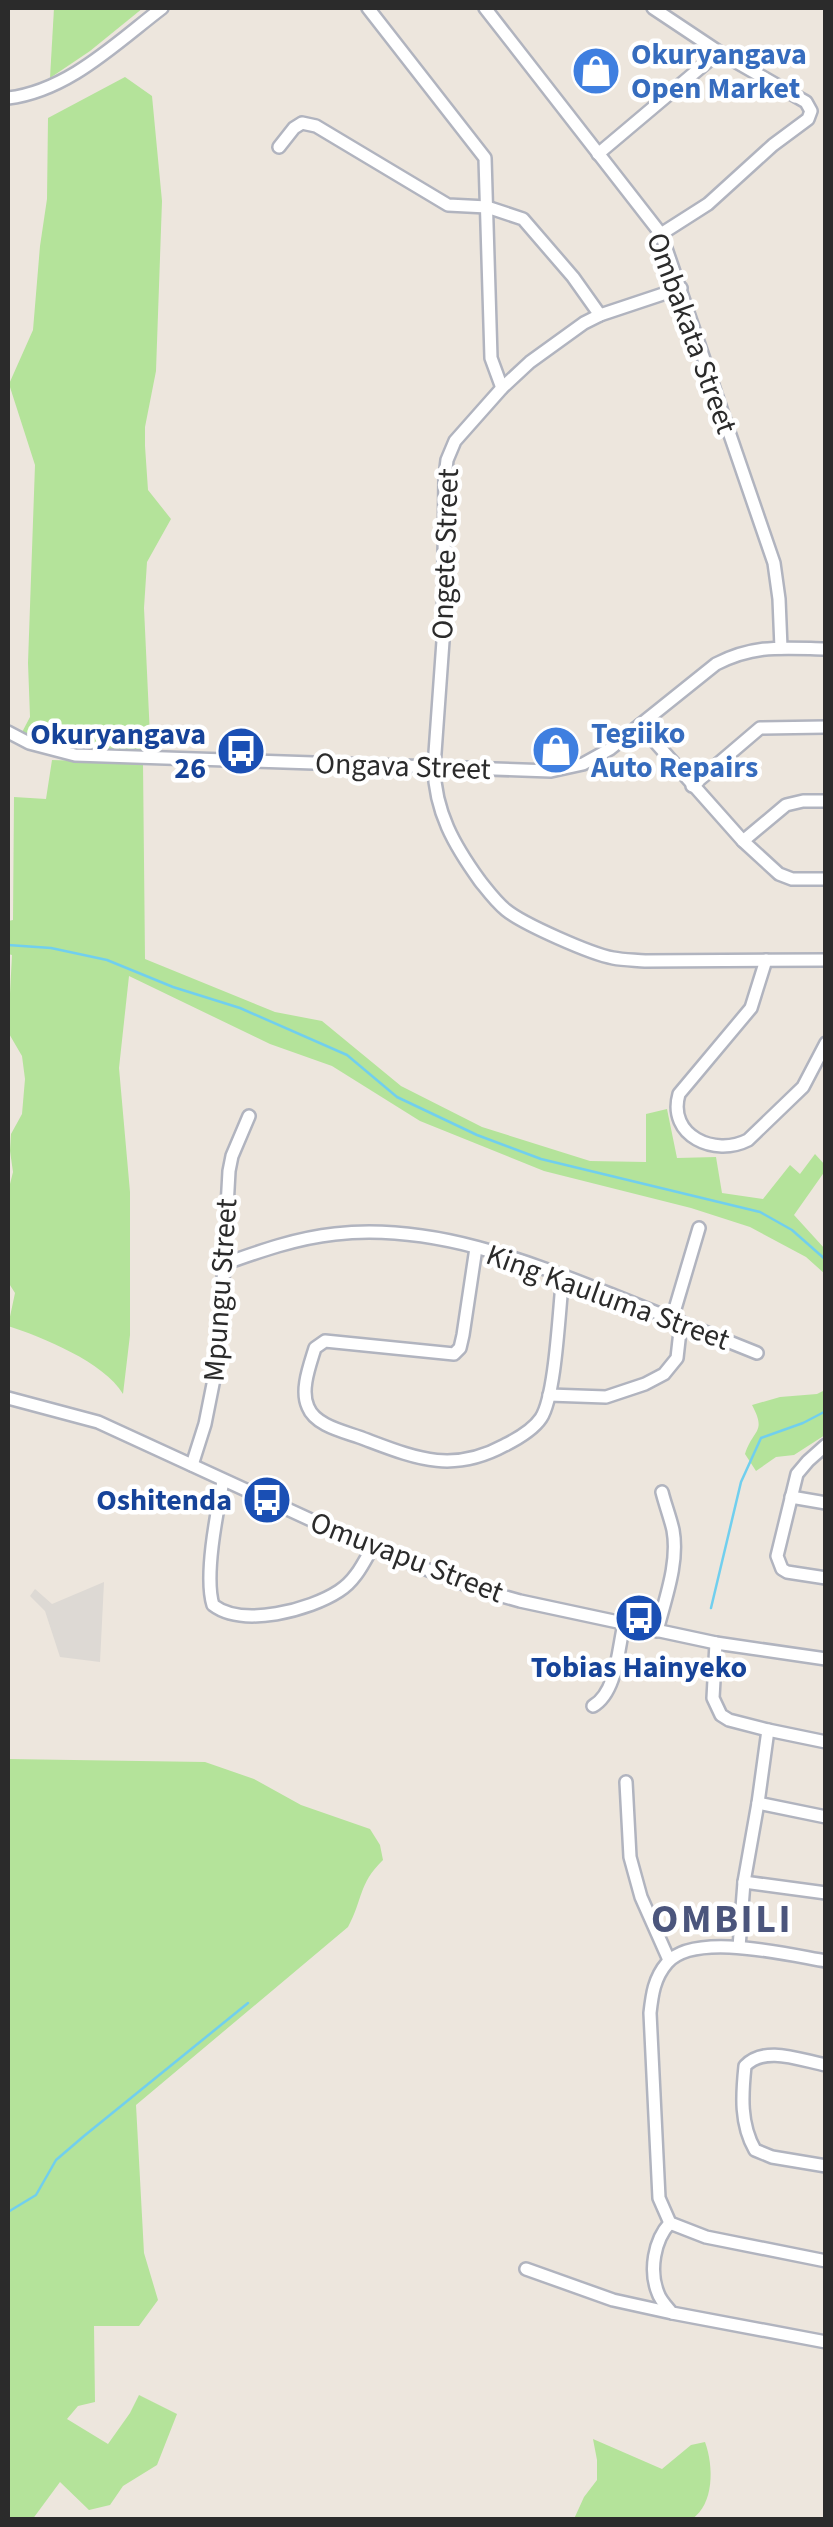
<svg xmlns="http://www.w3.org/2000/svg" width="833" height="2527" viewBox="0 0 833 2527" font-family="'Source Sans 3',sans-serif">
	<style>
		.green { fill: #b4e39a }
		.plaza { fill: #ddd9d4 }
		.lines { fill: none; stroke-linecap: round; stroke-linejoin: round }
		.stream { stroke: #71cfee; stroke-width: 2.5 }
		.minor-casing { stroke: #b1b4bf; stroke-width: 16 }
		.minor { stroke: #fff; stroke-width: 11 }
		.labels { text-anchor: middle; stroke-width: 9; stroke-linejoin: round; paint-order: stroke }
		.shop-label { font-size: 30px; font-weight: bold; fill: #366cbe; stroke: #fff; text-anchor: start }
		.street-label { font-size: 30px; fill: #2b2b2b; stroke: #fff }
		.transit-label { font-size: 30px; font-weight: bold; fill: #164399; stroke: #fff; text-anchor: end }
		.district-label { font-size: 40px; font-weight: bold; letter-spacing: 2.5px; fill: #4b557c; stroke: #fff }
	</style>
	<rect width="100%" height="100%" fill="#ede6dd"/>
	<g class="green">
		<path d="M54 8H143L90 51 50 78Z"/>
		<path d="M125 77 152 96 162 201 156 371 145 427V446L148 490 171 519 147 562 144 608 151 758 75 755 19 738 30 717 28 663 35 465 9 384 33 330 40 246 47 199 48 118Z"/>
		<path d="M52 760 143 763 145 959 275 1012 322 1021 401 1086 482 1127 590 1161 646 1162V1114L667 1109 677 1158 716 1157 722 1193 763 1199 790 1165 800 1174 815 1154 825 1165V1171L794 1215 825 1249V1274L806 1257 750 1227 691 1208 544 1171 420 1121 332 1066 270 1044 129 976 119 1068 130 1192V1335L123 1394C104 1362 42 1337 8 1326L15 1293 8 1282V1192L13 1172 10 1151 11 1134 22 1114 25 1079 22 1056 8 1032 12 955 8 954V921L13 920 14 797 46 799Z"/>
		<path d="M825 1390V1435L794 1455 776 1457 756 1471 745 1454C753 1429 767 1433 752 1405L780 1397 817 1394Z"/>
		<path d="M8 1759 205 1762 254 1779 301 1805 370 1829 380 1845 383 1860C358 1884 363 1900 348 1927L136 2105 144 2253 158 2300 139 2326H94L95 2402 78 2406 67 2419 108 2444 130 2413 139 2395 177 2414 157 2465 123 2486 110 2505 89 2510 60 2482 32 2520 8 2519Z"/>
		<path d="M593 2439 662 2469 691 2445 705 2442C714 2467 714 2504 692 2519H574L584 2497 597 2480V2460Z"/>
	</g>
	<path class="plaza" d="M104 1582 100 1662 60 1657 45 1611 30 1596 35 1589 52 1604Z"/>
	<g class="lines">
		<g class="stream">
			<path d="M8 945 51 948 107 960 173 987 240 1008 347 1055 397 1097 477 1135 541 1159 760 1212 792 1230 826 1260"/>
			<path d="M711 1608 741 1482 761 1438 803 1423 826 1411"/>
			<path d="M8 2212 36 2195 56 2160 84 2136 248 2003"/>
		</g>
		<g class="minor-casing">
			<g id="minor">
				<path d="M368 8 485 158 491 358 502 388"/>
				<path d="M485 8 661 234 774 563 779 599 781 648"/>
				<path d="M653 8 719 52 806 102 811 111 808 119 773 145 708 204 661 234"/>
				<path d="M8 98C68 91 116 43 162 8"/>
				<path d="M279 147 294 128 302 123 316 126 448 205 487 207 523 219 573 277 600 315"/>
				<path d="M598 154 719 52"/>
				<path d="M681 288 600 315 584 323 530 362 502 388 455 441 447 460 445 477 443 641 434 767C435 812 454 845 480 881 488 891 496 902 506 910 523 924 591 954 613 958 623 960 634 960 645 961L826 960"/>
				<path d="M640 725 743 841 779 874 792 879H826"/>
				<path d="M8 732 29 743 75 755 551 771 583 764 610 749 716 664C755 644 783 648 826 649"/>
				<path d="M692 786 760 728 826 727"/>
				<path d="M743 841 786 805 803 801H826"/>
				<path d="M766 960 751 1008 679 1094C667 1136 715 1157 748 1140L803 1087 826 1043"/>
				<path d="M476 1248 463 1335 460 1348 454 1354 325 1341 315 1348C310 1365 300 1390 308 1407 315 1425 342 1431 359 1437 413 1457 450 1475 505 1445 517 1439 533 1430 541 1418 556 1395 559 1307 563 1275"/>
				<path d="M224 1264C260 1251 297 1238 335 1234 432 1223 527 1261 615 1296 662 1315 710 1334 757 1353"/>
				<path d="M672 1319 699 1228"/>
				<path d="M549 1395 606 1397 645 1384 664 1374 677 1358 681 1322"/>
				<path d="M8 1398 98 1422 372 1548 477 1589 520 1601 716 1643 826 1659"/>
				<path d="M826 1445 808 1461 797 1474 777 1556 782 1569 787 1572 826 1578"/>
				<path d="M192 1465 205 1424 219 1354 229 1171 232 1156 249 1116"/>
				<path d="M223 1481C217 1512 204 1576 213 1605 243 1628 310 1610 339 1591 355 1581 363 1564 372 1548"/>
				<path d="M791 1497 826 1503"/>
				<path d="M657 1631C665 1599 679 1563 673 1530 670 1517 665 1504 662 1492"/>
				<path d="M716 1643 713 1698 721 1715 729 1720 768 1730 826 1742"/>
				<path d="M593 1706C617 1692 618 1649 624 1624"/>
				<path d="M626 1782 630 1857 641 1897 669 1960"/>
				<path d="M758 1803 826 1817"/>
				<path d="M744 1882 826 1893"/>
				<path d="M739 1947 744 1882 758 1803 768 1730"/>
				<path d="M826 1961C789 1955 694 1931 667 1963 654 1978 652 1995 650 2013L659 2198 670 2223 706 2237 826 2261"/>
				<path d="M826 2065C800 2060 765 2045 745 2066 742 2095 740 2124 755 2150L772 2157 826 2166"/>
				<path d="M670 2223C654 2240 649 2271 658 2293 660 2300 667 2307 672 2313L826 2342"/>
				<path d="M526 2269 613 2300 672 2313"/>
			</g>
		</g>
		<use href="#minor" class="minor"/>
	</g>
	<defs>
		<g id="shop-disc" transform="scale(2.5)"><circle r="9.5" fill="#3f7fe0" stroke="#fff"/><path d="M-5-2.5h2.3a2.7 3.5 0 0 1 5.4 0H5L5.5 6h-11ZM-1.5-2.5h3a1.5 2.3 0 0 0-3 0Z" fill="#fff"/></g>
		<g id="bus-disc" transform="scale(2.5)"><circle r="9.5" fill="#1a4fb4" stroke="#fff"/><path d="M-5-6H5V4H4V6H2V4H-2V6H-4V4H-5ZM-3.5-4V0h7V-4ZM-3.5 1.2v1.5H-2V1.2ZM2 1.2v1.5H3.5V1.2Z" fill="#fff"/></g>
	</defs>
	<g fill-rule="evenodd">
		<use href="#shop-disc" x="596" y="71"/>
		<use href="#shop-disc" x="556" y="750"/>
		<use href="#bus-disc" x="241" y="751"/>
		<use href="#bus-disc" x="267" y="1500"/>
		<use href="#bus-disc" x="639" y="1618"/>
	</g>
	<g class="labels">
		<g class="shop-label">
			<text x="631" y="64">Okuryangava<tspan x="631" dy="34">Open Market</tspan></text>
			<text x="591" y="743">Tegiiko<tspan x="591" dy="34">Auto Repairs</tspan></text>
		</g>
		<g class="street-label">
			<text transform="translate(692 333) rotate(70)" y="10">Ombakata Street</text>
			<text transform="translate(445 554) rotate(-88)" y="10">Ongete Street</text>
			<text transform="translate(403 766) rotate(2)" y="10">Ongava Street</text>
			<text transform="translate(220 1290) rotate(-86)" y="10">Mpungu Street</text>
			<text transform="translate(608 1297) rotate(20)" y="10">King Kauluma Street</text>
			<text transform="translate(407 1557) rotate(21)" y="10">Omuvapu Street</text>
		</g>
		<g class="transit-label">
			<text x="206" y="744">Okuryangava<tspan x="206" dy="34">26</tspan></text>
			<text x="232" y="1510">Oshitenda</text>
			<text x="639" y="1677" text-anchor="middle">Tobias Hainyeko</text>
		</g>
		<g class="district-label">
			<text x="722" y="1932">OMBILI</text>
		</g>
	</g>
	<rect width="833" height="2527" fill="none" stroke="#2b2b2b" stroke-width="20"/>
</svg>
